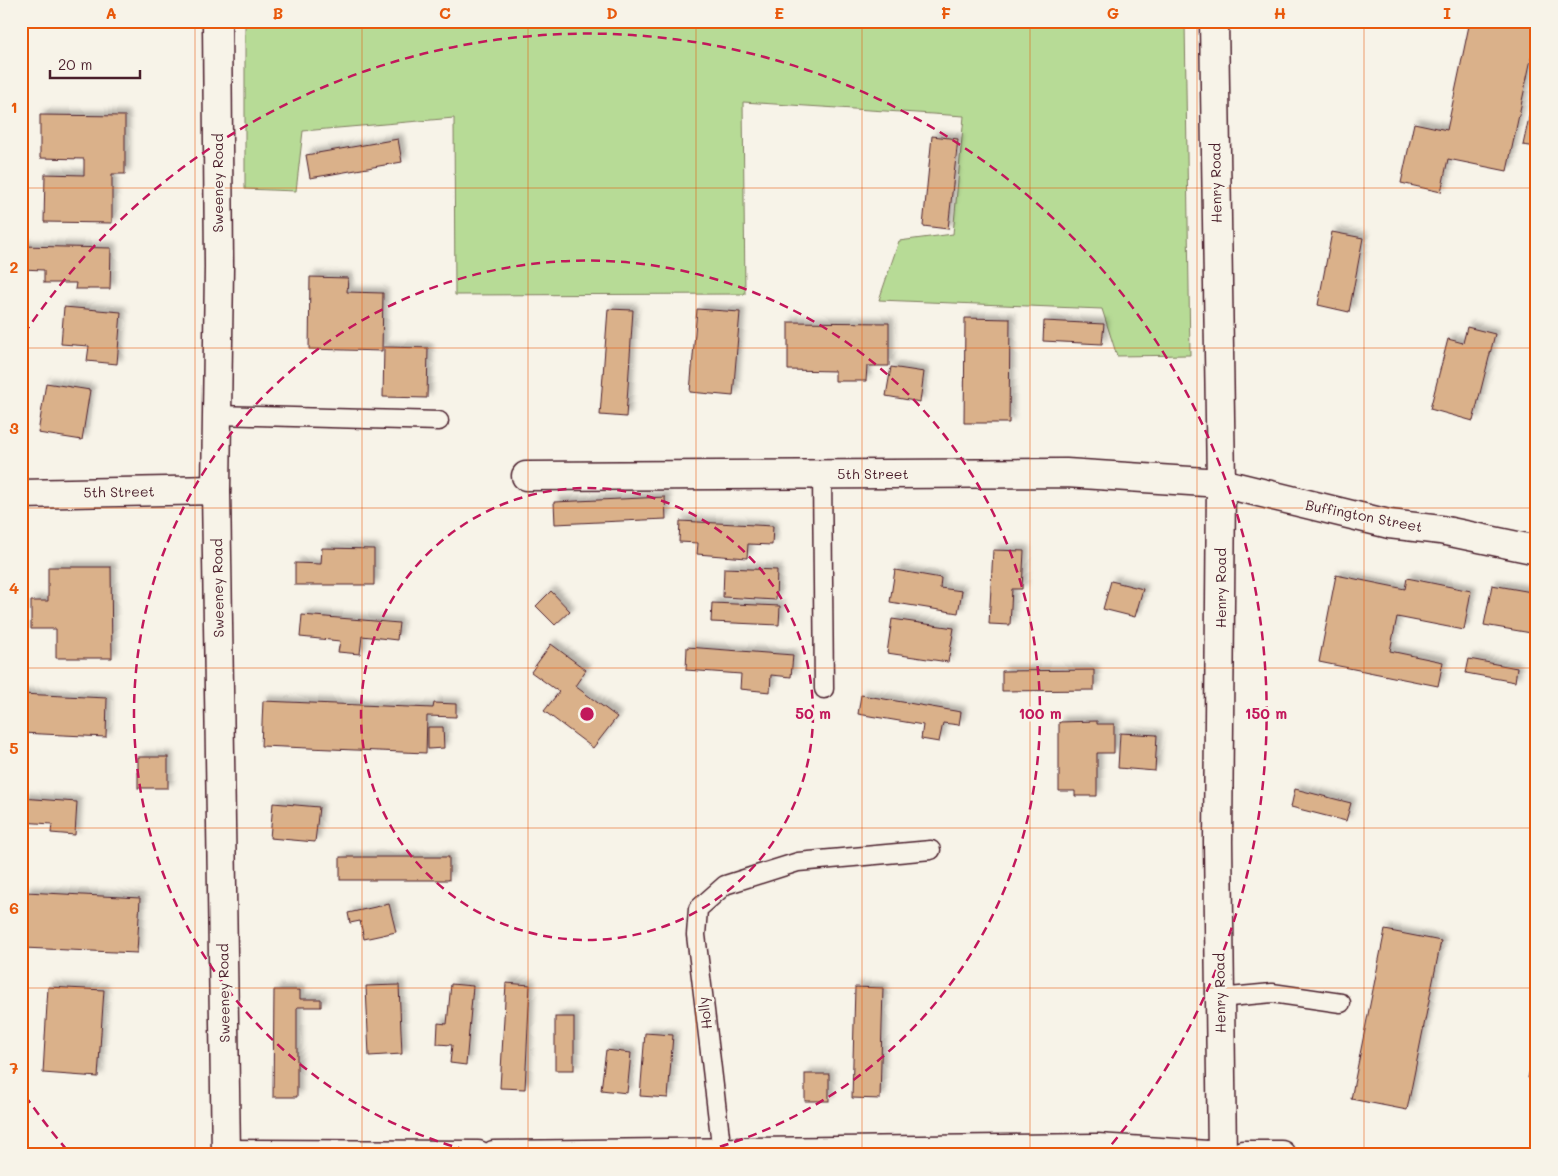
<svg xmlns="http://www.w3.org/2000/svg" width="1558" height="1176" viewBox="0 0 1558 1176" font-family="Mali,sans-serif">
	<style>
		.green { fill: #b7db96; stroke: #807d60 }
		.building { fill: #dab18a; stroke: #4a1f2b; filter: url(#shadow) }
		.lines { fill: none; stroke-linecap: round; stroke-linejoin: round }
		.service-casing { stroke: #4a1f2b; stroke-width: 21 }
		.minor-casing { stroke: #4a1f2b; stroke-width: 31 }
		.tertiary-casing { stroke: #4a1f2b; stroke-width: 31 }
		.service { stroke: #f7f3e8; stroke-width: 18 }
		.minor { stroke: #f7f3e8; stroke-width: 28 }
		.tertiary { stroke: #f7f3e8; stroke-width: 28 }
		.grid { fill: none; stroke: #e8590c; stroke-width: 1; stroke-opacity: 0.55 }
		.ring { fill: none; stroke: #c2185b; stroke-width: 2.5; stroke-dasharray: 9 6 }
		.labels { text-anchor: middle; stroke-width: 5; stroke-linejoin: round; paint-order: stroke }
		.street-label { font-size: 14px; fill: #4a1f2b; stroke: #f7f3e8 }
		.centre { fill: #c2185b; stroke: #f7f3e8; stroke-width: 2.5 }
		.ring-label { font-size: 15px; text-anchor: middle; font-weight: bold; fill: #c2185b; stroke: #f7f3e8; stroke-width: 5; stroke-linejoin: round; paint-order: stroke }
		.neatline { fill: none; stroke: #e8590c; stroke-width: 2 }
		.grid-label { font-size: 16px; text-anchor: middle; font-weight: bold; fill: #e8590c }
	</style>
	<defs>
		<filter id="shadow"><feDropShadow dx="4.5" dy="-4.5" stdDeviation="2.5" flood-color="#0004"/></filter>
	</defs>
	<rect width="100%" height="100%" fill="#f7f3e8"/>
	<filter id="ink" filterUnits="userSpaceOnUse"><feTurbulence type="fractalNoise" baseFrequency=".02" numOctaves="2"/><feDisplacementMap in="SourceGraphic" scale="10" xChannelSelector="R" yChannelSelector="G"/><feConvolveMatrix kernelMatrix="1 2 1 2 8 2 1 2 1" color-interpolation-filters="sRGB"/></filter>
	<g filter="url(#ink)">
		<path class="green" d="M245 21H1185L1190 355 1117 356 1102 309 879 300 899 241 953 234 964 116 743 102 745 294 455 295 454 118 303 131 296 191 245 189Z"/>
		<g class="building">
			<path d="M1470 21H1537V31L1507 171 1448 159 1441 192 1401 183 1414 123 1447 130Z"/>
			<path d="M1531 108 1537 110V147L1523 145Z"/>
			<path d="M40 115 125 116V174H112V223L44 222 45 174 84 175V159L40 158Z"/>
			<path d="M932 136 958 139 948 229 923 226Z"/>
			<path d="M398 139 402 162 310 178 306 155Z"/>
			<path d="M1332 232 1363 238 1349 312 1318 305Z"/>
			<path d="M21 246 111 248 110 289H75L76 283H44V270L21 269Z"/>
			<path d="M310 277 348 278 347 292 383 293 382 351 309 349Z"/>
			<path d="M64 307 121 312 117 364 87 361 89 346 61 344Z"/>
			<path d="M608 309 633 310 626 417 600 415Z"/>
			<path d="M697 309 740 312 733 396 690 392Z"/>
			<path d="M965 318 1010 319 1009 423H964Z"/>
			<path d="M1044 321 1104 324 1102 344 1043 341Z"/>
			<path d="M788 322 889 323V366H867L866 381H835V371L788 370Z"/>
			<path d="M1467 327 1495 334 1473 421 1430 409 1448 339 1463 343Z"/>
			<path d="M384 347 428 348 427 398 383 397Z"/>
			<path d="M891 367 924 372 920 402 886 396Z"/>
			<path d="M46 383 90 390 82 440 38 433Z"/>
			<path d="M665 497 666 519 555 524 554 502Z"/>
			<path d="M680 521 773 526 772 545 748 544 747 558 697 554 698 543 679 542Z"/>
			<path d="M322 548 374 549V585H295V563L321 564Z"/>
			<path d="M993 550 1024 551 1022 589H1012L1010 625 989 624Z"/>
			<path d="M48 567H111L112 658H56V629H31V601H48Z"/>
			<path d="M724 568 777 570 776 600 723 597Z"/>
			<path d="M895 570 941 578 940 588 962 591 958 613 890 602Z"/>
			<path d="M1336 575 1405 589 1407 578 1471 591 1464 630 1397 617 1390 651 1443 662 1438 686 1319 662Z"/>
			<path d="M1111 581 1143 589 1135 617 1103 609Z"/>
			<path d="M1492 585 1537 593V634L1484 625Z"/>
			<path d="M551 591 570 611 555 625 536 606Z"/>
			<path d="M712 603 780 606 779 625 711 622Z"/>
			<path d="M302 615 399 623 397 640 362 636 360 654 338 652 340 641 300 637Z"/>
			<path d="M892 619 954 628 948 662 887 653Z"/>
			<path d="M551 644 586 670 575 686 617 717 593 748 544 711 559 692 531 672Z"/>
			<path d="M687 647 793 655 791 677 771 675 770 692 740 689 741 674 686 670Z"/>
			<path d="M1469 659 1517 668 1515 682 1466 673Z"/>
			<path d="M1094 670V690L1002 691V671Z"/>
			<path d="M21 694 107 698 106 737 21 733Z"/>
			<path d="M861 695 961 712 959 725 943 723 939 742 921 739 923 725 858 714Z"/>
			<path d="M263 701 433 708 434 703 456 704V717L427 716 426 753 261 746Z"/>
			<path d="M1097 721V724H1114V753H1097V796H1075V791H1059V722Z"/>
			<path d="M428 727H443L444 748 428 749Z"/>
			<path d="M1120 733 1157 735 1155 771 1118 768Z"/>
			<rect x="138" y="757" width="30" height="31"/>
			<path d="M1295 789 1351 803 1346 821 1291 807Z"/>
			<path d="M21 798 77 802 75 835 51 833 52 824 21 822Z"/>
			<path d="M273 803 319 807 315 842 270 838Z"/>
			<rect x="340" y="857" width="109" height="23"/>
			<path d="M26 892 140 898 137 953 23 948Z"/>
			<path d="M389 904 396 932 364 939 360 921 350 923 348 913Z"/>
			<path d="M1385 930 1441 941 1407 1110 1351 1099Z"/>
			<path d="M506 983 530 985 525 1089 500 1088Z"/>
			<path d="M451 984 473 986 466 1065 450 1063 452 1045 437 1044 438 1023 447 1024Z"/>
			<path d="M399 985 402 1054 369 1056 366 986Z"/>
			<path d="M48 987 104 990 98 1077 43 1073Z"/>
			<path d="M855 987 883 988 880 1099 852 1098Z"/>
			<path d="M274 990H300V999H321V1007H297V1097H273Z"/>
			<rect x="555" y="1017" width="19" height="53"/>
			<path d="M645 1033 673 1035 668 1098 640 1096Z"/>
			<path d="M1537 1039V1080L1528 1078Z"/>
			<path d="M606 1050 631 1053 627 1093 601 1090Z"/>
			<rect x="805" y="1074" width="24" height="27"/>
		</g>
		<g class="lines">
			<g class="service-casing">
				<g id="service">
					<path d="M217 415 439 421"/>
					<path d="M822 474 824 689"/>
					<path d="M1219 998 1272 993 1341 1003"/>
					<path d="M722 1153 696 935 698 909 725 885 798 862 931 850"/>
				</g>
			</g>
			<g class="minor-casing">
				<g id="minor">
					<path d="M217 21 219 267 216 490 226 1155"/>
					<path d="M526 476 1066 473 1221 483 1389 524 1441 530 1537 550"/>
					<path d="M21 494 216 490"/>
					<path d="M226 1154 478 1155"/>
					<path d="M494 1155 1097 1148 1208 1155"/>
					<path d="M1243 1155H1281"/>
				</g>
			</g>
			<g class="tertiary-casing">
				<path id="tertiary" d="M1214 21 1221 483 1218 842 1222 1155"/>
			</g>
			<use href="#service" class="service"/>
			<use href="#minor" class="minor"/>
			<use href="#tertiary" class="tertiary"/>
		</g>
	</g>
	<path class="grid" d="M195 21V1155M362 21V1155M528 21V1155M696 21V1155M862 21V1155M1030 21V1155M1197 21V1155M1364 21V1155M21 188H1537M21 348H1537M21 508H1537M21 668H1537M21 828H1537M21 988H1537"/>
	<g class="ring">
		<circle cx="587" cy="714" r="226"/>
		<path d="M481 1154A453 453 0 1 1 693 1154"/>
		<path d="M67 1150A679 679 0 0 1 24 1094M24 334A679 679 0 1 1 1107 1150"/>
	</g>
	<g class="labels">
		<g class="street-label">
			<text transform="translate(218 183) rotate(-90)" y="5">Sweeney Road</text>
			<text transform="translate(1216 183) rotate(-91)" y="5">Henry Road</text>
			<text x="873" y="479">5th Street</text>
			<text transform="translate(119 492) rotate(-1)" y="5">5th Street</text>
			<text transform="translate(1364 516) rotate(11)" y="5">Buffington Street</text>
			<text transform="translate(218 588) rotate(-91)" y="5">Sweeney Road</text>
			<text transform="translate(1221 588) rotate(-90)" y="5">Henry Road</text>
			<text transform="translate(224 993) rotate(-91)" y="5">Sweeney Road</text>
			<text transform="translate(1220 993) rotate(-91)" y="5">Henry Road</text>
			<text transform="translate(705 1013) rotate(-97)" y="5">Holly</text>
		</g>
	</g>
	<circle cx="587" cy="714" r="8" class="centre"/>
	<g class="ring-label">
		<text x="813" y="719">50 m</text>
		<text x="1040" y="719">100 m</text>
		<text x="1266" y="719">150 m</text>
	</g>
	<rect width="1558" height="1176" fill="none" stroke="#f7f3e8" stroke-width="55"/>
	<path d="M50 70v8h90v-8" fill="none" stroke="#4a1f2b" stroke-width="2.5"/>
	<text x="58" y="70" font-size="15" fill="#4a1f2b" stroke="#f7f3e8" stroke-width="4" paint-order="stroke">20 m</text>
	<rect x="28" y="28" width="1502" height="1120" class="neatline"/>
	<g class="grid-label">
		<text x="111" y="19">A</text>
		<text x="278" y="19">B</text>
		<text x="445" y="19">C</text>
		<text x="612" y="19">D</text>
		<text x="779" y="19">E</text>
		<text x="946" y="19">F</text>
		<text x="1113" y="19">G</text>
		<text x="1280" y="19">H</text>
		<text x="1447" y="19">I</text>
		<text x="14" y="113">1</text>
		<text x="14" y="273">2</text>
		<text x="14" y="434">3</text>
		<text x="14" y="594">4</text>
		<text x="14" y="754">5</text>
		<text x="14" y="914">6</text>
		<text x="14" y="1074">7</text>
	</g>
</svg>
